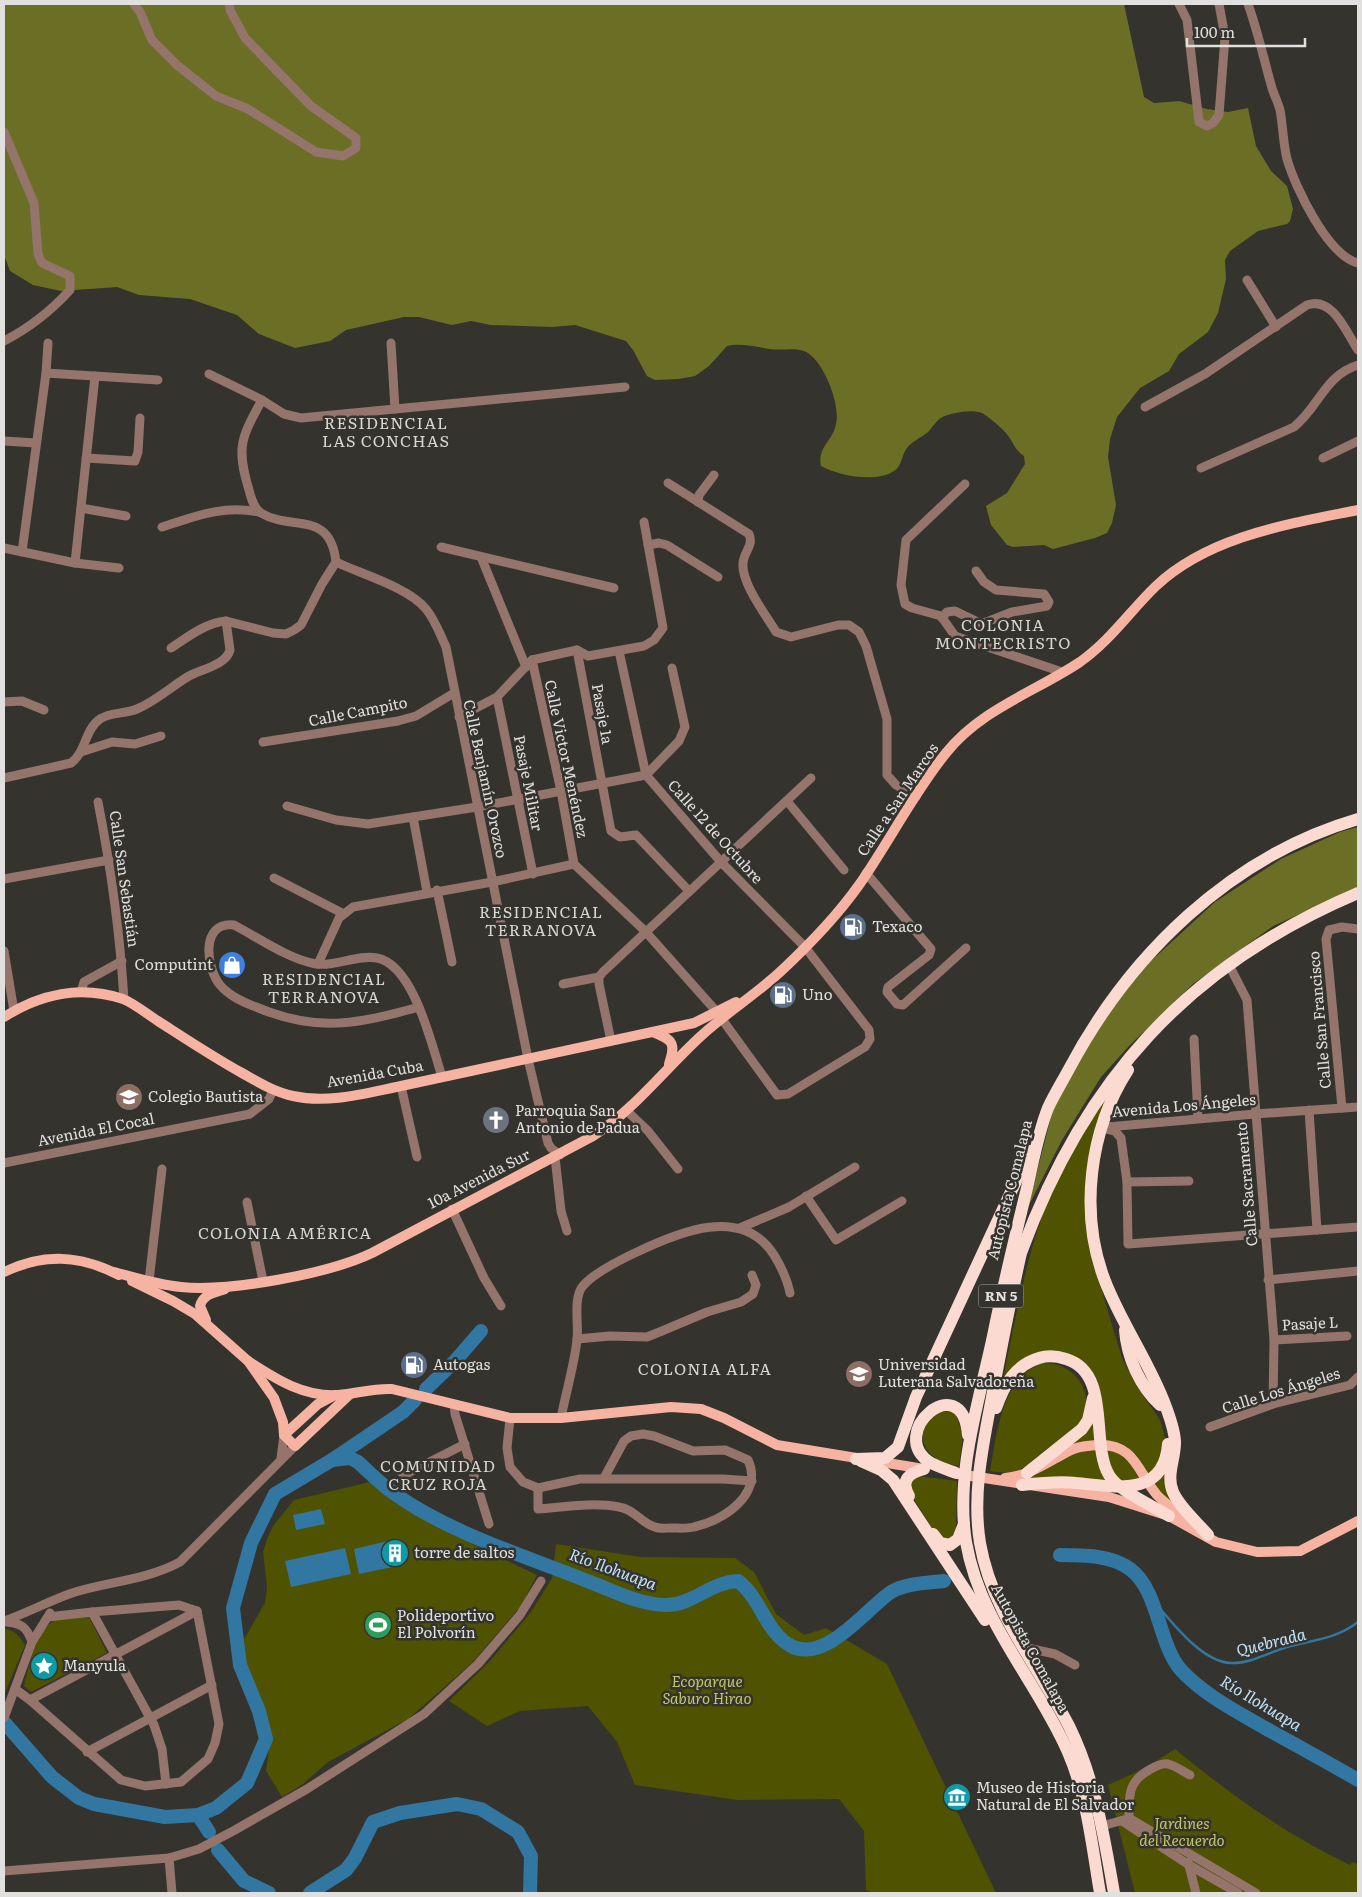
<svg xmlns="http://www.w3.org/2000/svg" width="1362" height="1897" viewBox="0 0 1362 1897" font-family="Literata,serif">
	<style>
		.green { fill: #4f5200 }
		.forest { fill: #6b6f25 }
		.water { fill: #3277a1 }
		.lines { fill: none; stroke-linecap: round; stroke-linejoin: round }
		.stream { stroke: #3277a1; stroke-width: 2.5 }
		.river { stroke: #3277a1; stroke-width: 14 }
		.minor { stroke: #94746b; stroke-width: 9 }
		.major { stroke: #f6b3a2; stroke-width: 10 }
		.highway { stroke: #fbdad2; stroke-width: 12 }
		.labels { text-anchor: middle; stroke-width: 5; stroke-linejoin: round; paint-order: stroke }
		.shield { fill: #34332e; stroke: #adaca9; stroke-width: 1 }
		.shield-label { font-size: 14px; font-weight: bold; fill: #e1e0de }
		.street-label { font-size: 15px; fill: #e1e0de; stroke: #34332e }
		.poi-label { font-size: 15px; fill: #e1e0de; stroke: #34332e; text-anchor: start }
		.park-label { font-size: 15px; font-style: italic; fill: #c1c761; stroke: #34332e }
		.neighbourhood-label { font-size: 16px; letter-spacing: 1px; fill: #dad7d2; stroke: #34332e }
		.water-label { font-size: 16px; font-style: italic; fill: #c0e3fc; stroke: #34332e }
	</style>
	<rect width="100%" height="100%" fill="#34332e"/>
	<g class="green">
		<path d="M1110 1088 1106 1103 1089 1248 1122 1358 1136 1385 1160 1420 1165 1438 1163 1454 1149 1476C1136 1453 1131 1446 1104 1441L1101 1400 1064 1353 1003 1379C1017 1311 1028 1244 1056 1181 1070 1149 1092 1119 1110 1088Z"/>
		<path d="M1043 1363C1073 1362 1096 1391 1082 1419 1074 1434 1057 1442 1044 1451 1023 1468 1020 1476 990 1471 997 1434 1001 1377 1043 1363Z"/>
		<path d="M933 1412H955L963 1435 959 1466C938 1463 922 1454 922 1431Z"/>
		<path d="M1094 1416 1098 1442 1071 1445Z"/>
		<path d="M1098 1448 1110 1483 1026 1479 1076 1452Z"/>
		<path d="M1105 1448 1125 1455 1142 1481 1127 1483 1116 1479Z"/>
		<path d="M1164 1470 1174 1507 1152 1483Z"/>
		<path d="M918 1476 957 1481 956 1528 950 1539 937 1536 910 1493V1484Z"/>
		<path d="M370 1482 470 1543 537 1575 521 1606 471 1664 408 1719 328 1762 303 1784 282 1797 266 1771 270 1742 260 1701 244 1665 241 1644 265 1603 267 1587 263 1552 267 1539 273 1526 294 1500Z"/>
		<path d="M556 1544 641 1557 735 1558 754 1572 776 1614 804 1635 826 1628 887 1664 996 1893H873L866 1890 864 1831 839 1799 737 1800 635 1785 617 1742 588 1706 520 1711 487 1726 449 1701 491 1660 531 1612 552 1578Z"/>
		<path d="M89 1617 107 1653 31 1692 24 1686C29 1667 36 1627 57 1619 66 1616 79 1617 89 1617Z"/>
		<path d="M4 1629C14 1629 20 1637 25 1645L4 1695Z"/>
		<path d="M1175 1749C1230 1794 1285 1834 1350 1865L1352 1862 1358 1864V1893H1135L1108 1785 1147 1767Z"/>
	</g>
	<g class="forest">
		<path d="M4 4H1124L1144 97 1154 103 1179 101 1207 109 1228 112 1248 108 1256 146 1271 171 1287 186 1293 209 1290 221 1287 224 1258 231 1230 251 1225 260 1226 279 1218 313 1208 332 1179 354 1169 371 1140 388 1117 417 1110 439 1108 457 1116 505 1112 523 1107 533 1095 538 1053 549 1044 545 1013 547 1007 545 991 525 986 506 1007 493 1025 464 1024 456C1014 450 1013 440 1005 432 1002 428 986 415 982 413 971 409 950 413 941 418 935 422 932 428 928 432 921 438 912 441 907 448 901 456 902 466 894 471 876 483 839 476 821 466 817 447 833 441 836 424 841 405 823 358 804 351 794 347 780 351 770 349 756 347 746 344 732 345L727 346 709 366 695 376 679 379 655 380 647 376 633 350 626 341 575 325 552 327 491 325 471 321 452 325 419 317H404L346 330 330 341 295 348 259 334 237 315 190 299 139 295 117 287 61 291 33 285 10 271 4 255Z"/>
		<path d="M1358 827V888L1273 926 1193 984 1129 1046 1101 1077 1062 1140 1028 1207 1052 1113 1077 1061 1114 1002 1150 962 1215 902 1281 859 1340 832Z"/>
	</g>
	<g class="water">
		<path d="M321 1509 325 1524 296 1530 293 1515Z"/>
		<path d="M392 1540 397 1566 359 1574 354 1549Z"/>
		<path d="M345 1548 351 1574 291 1587 285 1561Z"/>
	</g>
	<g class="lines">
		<path class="stream" d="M1150 1597C1170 1619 1200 1662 1231 1663 1250 1664 1270 1652 1287 1647 1313 1640 1336 1639 1358 1622"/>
		<g class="river">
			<path d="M426 1389 455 1361 481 1331"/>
			<path d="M332 1460 350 1458 358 1462C370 1473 382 1485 395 1494 448 1532 524 1556 585 1580 609 1589 637 1604 664 1605 692 1606 710 1582 738 1581 760 1597 766 1633 791 1646 826 1664 867 1608 891 1592 906 1583 927 1583 944 1581"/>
			<path d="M1060 1555C1083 1555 1111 1555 1130 1569 1159 1590 1158 1644 1181 1670 1204 1695 1236 1711 1265 1728 1296 1745 1327 1762 1358 1780"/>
			<path d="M4 1722 52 1777 79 1798 94 1804 165 1817 198 1815 216 1808 247 1783 266 1739 259 1711 240 1665 233 1608 251 1543 275 1494 332 1460 403 1412 415 1400"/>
			<path d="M198 1815 209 1832"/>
			<path d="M218 1850 244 1881 269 1893"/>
			<path d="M310 1893 346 1870 355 1858 373 1822 400 1813 457 1804 481 1809 518 1832 531 1856 530 1893"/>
		</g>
		<g class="minor">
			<path d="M134 4 140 12 152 40 177 65 216 96 248 109 316 152 343 156 356 148V138L311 106 245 38 230 10 229 4"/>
			<path d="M1179 4 1187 20 1199 122 1207 126 1213 123 1219 115 1225 37 1219 4"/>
			<path d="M1248 4C1258 32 1264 60 1272 88 1274 95 1278 102 1280 110 1283 126 1283 143 1287 159 1295 187 1328 256 1358 263"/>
			<path d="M4 132 34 203 38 254 42 263 70 276V290C51 311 29 328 4 341"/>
			<path d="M1247 280 1276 327"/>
			<path d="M391 343 395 409"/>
			<path d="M46 373 158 380"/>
			<path d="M209 374 262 400 284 414 301 418 625 387"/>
			<path d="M1145 407 1205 374 1307 305C1333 296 1346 332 1358 350"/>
			<path d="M4 441 36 443"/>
			<path d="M86 458 135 461 138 452 140 418"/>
			<path d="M1323 458 1358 441"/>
			<path d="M1201 468 1294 427C1319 407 1325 375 1358 365"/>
			<path d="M668 483 749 534C754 546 744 551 743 563 741 583 766 615 776 632L791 637 838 625H849L859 632 866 646 887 719V775L896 785 916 797"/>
			<path d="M965 484 906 540 901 585 905 604 912 608 941 616 955 636 1062 672"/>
			<path d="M698 502 699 495 714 475"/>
			<path d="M81 508 126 516"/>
			<path d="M162 527C197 516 222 505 259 512"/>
			<path d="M648 545 659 543 667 545 718 577"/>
			<path d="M441 547 614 588"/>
			<path d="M4 548 75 563 119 568"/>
			<path d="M22 552 46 373 48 343"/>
			<path d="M481 557 526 667"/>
			<path d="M336 562C361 574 408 587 426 609 435 620 440 634 446 647L528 1059 548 1143 551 1148 560 1155"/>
			<path d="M75 563 95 376"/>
			<path d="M942 618 947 612 955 611 978 622 984 623 1012 612 1047 606 1049 602 1044 594 996 590 984 582 976 571"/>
			<path d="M171 648C188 637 205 623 226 621L273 633 286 634 294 630 301 625 322 584 336 562C330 509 292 532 261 513 254 509 251 498 249 490 236 447 241 438 262 400"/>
			<path d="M577 650 611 831 620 837 636 835 689 891"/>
			<path d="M532 660 561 791 574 864"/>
			<path d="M497 697 533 874"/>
			<path d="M4 702 22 701 44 710"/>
			<path d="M459 717 497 697 532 660 577 650 588 656 644 646 654 640 663 628 644 522"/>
			<path d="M263 742 398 721 416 716 454 693"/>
			<path d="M81 752 112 742 135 744 161 736"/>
			<path d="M646 775 679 741 685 727 672 668"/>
			<path d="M4 778 71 763C86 752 85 729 100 719 111 712 125 714 137 709 156 701 172 686 189 676 202 669 226 665 230 650L226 621"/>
			<path d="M787 801 844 870"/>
			<path d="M98 802C111 868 120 933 124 1000"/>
			<path d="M287 806 336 820 368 824 477 807 646 775"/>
			<path d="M413 817 427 892"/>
			<path d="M574 864 645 931 716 1011 777 1095 788 1094 865 1047 870 1039 869 1030 805 947 721 862 646 775 619 651"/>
			<path d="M866 873 931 949 929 955 888 987 887 992 897 1004 903 1005 966 948"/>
			<path d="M274 878 342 913"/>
			<path d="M4 879 109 860"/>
			<path d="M437 890 452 962"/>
			<path d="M4 951 14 1011"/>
			<path d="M318 964 339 918 353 907 492 882 574 864"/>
			<path d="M1229 965 1247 1000 1274 1340 1273 1404"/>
			<path d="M563 984 599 977"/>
			<path d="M81 992 84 982 122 961"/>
			<path d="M419 1007C357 1024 317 1033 256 1007 243 1002 229 996 220 985 206 968 200 921 234 925 259 938 288 959 316 964 336 967 357 954 377 958 414 965 432 1046 442 1077"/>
			<path d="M1194 1039 1198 1118"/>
			<path d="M611 1041 599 984V977L603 972 811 778"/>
			<path d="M401 1086 417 1157"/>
			<path d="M1342 1108 1326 939 1329 930 1342 927 1358 929"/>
			<path d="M626 1110 648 1131 678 1169"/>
			<path d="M1309 1110 1317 1230"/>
			<path d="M1107 1127 1255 1114 1358 1107"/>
			<path d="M1102 1128 1115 1131 1121 1138 1127 1182 1128 1244 1358 1227"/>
			<path d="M555 1157 561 1211 567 1231"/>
			<path d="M4 1163 250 1114 269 1099 273 1090"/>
			<path d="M1127 1182 1189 1181"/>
			<path d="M806 1196 836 1240 902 1201"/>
			<path d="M247 1202 263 1281"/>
			<path d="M452 1209 484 1278 501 1306"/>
			<path d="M740 1228 789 1207 855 1167"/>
			<path d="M1268 1280 1358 1271"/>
			<path d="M149 1281 162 1169"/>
			<path d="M577 1339 610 1336 647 1337 662 1331 707 1312 741 1302 753 1294 756 1285 752 1275"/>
			<path d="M1274 1340 1347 1336"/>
			<path d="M454 1405 455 1414 489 1524"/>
			<path d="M510 1418 507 1448 510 1467 523 1482 538 1488 580 1479H723L752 1481"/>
			<path d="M561 1418C566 1392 574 1366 577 1340 579 1325 573 1300 582 1287 592 1274 622 1259 637 1252 679 1232 742 1205 774 1255 782 1268 787 1278 790 1293"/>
			<path d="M1210 1427 1273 1404 1350 1385 1358 1377"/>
			<path d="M281 1458 284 1435"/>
			<path d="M401 1472 406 1474 465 1444"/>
			<path d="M538 1488V1509C564 1507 594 1502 619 1507 634 1509 641 1523 655 1527 660 1529 666 1528 671 1528 678 1528 686 1529 694 1527 723 1521 764 1494 748 1460L725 1450 693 1451 654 1436 643 1434 631 1436 624 1441 604 1478"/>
			<path d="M92 1612 179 1605 197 1611"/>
			<path d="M48 1617 92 1612 154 1725 162 1749 166 1784"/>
			<path d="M4 1621C27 1613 49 1601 72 1593 110 1581 144 1581 180 1562L295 1446"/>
			<path d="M6 1622C21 1623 27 1627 32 1642"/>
			<path d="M1023 1647 1055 1654 1075 1665"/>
			<path d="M15 1689 30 1700 121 1780 145 1786 181 1782 208 1759 215 1743 219 1724 197 1611"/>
			<path d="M30 1700 197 1611"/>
			<path d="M4 1718 32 1642 50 1613"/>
			<path d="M87 1752 212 1685"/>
			<path d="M1129 1818 1256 1893"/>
			<path d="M1129 1818C1129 1795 1128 1782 1149 1770 1154 1767 1163 1763 1168 1764 1176 1766 1184 1772 1190 1775"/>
			<path d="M1122 1821 1189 1865 1238 1893"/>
			<path d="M1102 1826 1127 1819"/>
			<path d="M169 1858 172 1893"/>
			<path d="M1188 1862 1196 1893"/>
			<path d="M4 1871 169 1858 199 1849 235 1830 307 1789 424 1714 478 1664 520 1615 541 1581"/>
		</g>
		<g class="major">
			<path d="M4 1017C40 994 81 985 123 999 135 1004 147 1014 158 1021 186 1039 213 1057 242 1073 258 1082 274 1092 293 1096 329 1104 366 1093 401 1086L694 1023 736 1002"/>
			<path d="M653 1032C673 1040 676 1043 669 1064"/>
			<path d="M4 1272C44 1253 80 1255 119 1275"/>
			<path d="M114 1272C136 1278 158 1285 181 1287 229 1292 328 1274 372 1253L593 1136C634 1110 665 1069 701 1036 726 1013 755 995 780 972 808 946 837 916 859 885 889 842 913 794 946 753 981 709 1035 692 1080 662 1110 641 1130 611 1156 586 1209 536 1289 524 1358 510"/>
			<path d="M132 1281 173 1301 195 1314 248 1361 274 1398 283 1422 284 1435 295 1446 350 1394"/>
			<path d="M206 1320 200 1306C203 1294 214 1293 225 1289"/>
			<path d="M248 1361C276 1379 303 1397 338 1395 356 1394 373 1388 392 1389L510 1418H561L671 1407 701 1409 724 1418 777 1445 924 1469"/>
			<path d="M284 1435 318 1404 335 1395"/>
			<path d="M958 1474 1109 1497 1169 1516 1216 1542 1257 1552 1300 1551 1358 1521"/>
			<path d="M1005 1478C1030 1476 1049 1461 1071 1450 1079 1446 1088 1446 1097 1445 1135 1443 1137 1471 1157 1495 1166 1505 1179 1512 1190 1521"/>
		</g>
		<g class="highway">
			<path d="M1128 1070C1089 1130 1079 1214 1105 1281 1122 1325 1150 1363 1166 1407 1170 1418 1175 1431 1175 1443 1175 1459 1166 1476 1173 1492 1180 1508 1197 1522 1208 1535"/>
			<path d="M1125 1330C1127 1358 1140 1386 1160 1405"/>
			<path d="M996 1408C1004 1385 1015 1365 1039 1358 1048 1355 1057 1356 1066 1359 1112 1373 1090 1443 1109 1475 1117 1490 1153 1506 1169 1516"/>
			<path d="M856 1459 885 1458 898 1447 916 1397 1030 1151"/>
			<path d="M861 1461 881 1470 893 1480 985 1620"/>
			<path d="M956 1473C948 1470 939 1467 931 1463 884 1434 962 1366 968 1435"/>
			<path d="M1027 1473 1082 1429 1088 1420 1093 1398"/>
			<path d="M1022 1485C1040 1483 1058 1481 1076 1483 1113 1486 1164 1499 1168 1444"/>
			<path d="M909 1496C900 1480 909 1473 924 1469"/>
			<path d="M933 1534 940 1543 950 1545 958 1539 964 1524"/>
			<path d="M1100 1893C1092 1846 1087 1796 1068 1752 1036 1679 980 1623 966 1542 955 1474 979 1402 993 1336 1003 1286 1015 1237 1027 1188 1033 1162 1038 1133 1048 1108 1054 1095 1062 1082 1069 1069 1130 954 1231 856 1358 819"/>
			<path d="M1114 1893C1104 1836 1095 1779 1069 1726 1038 1665 992 1613 980 1543 972 1494 983 1445 992 1397 1001 1349 1010 1301 1021 1253 1084 1080 1188 965 1358 893"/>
		</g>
	</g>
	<defs>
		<g id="fuel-disc" transform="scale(1.4375)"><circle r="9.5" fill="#5c6f8a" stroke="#34332e"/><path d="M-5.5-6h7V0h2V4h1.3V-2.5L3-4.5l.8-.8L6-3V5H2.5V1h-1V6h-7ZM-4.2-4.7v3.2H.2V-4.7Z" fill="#fff"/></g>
		<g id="shop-disc" transform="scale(1.4375)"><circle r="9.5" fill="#3f7fe0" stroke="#34332e"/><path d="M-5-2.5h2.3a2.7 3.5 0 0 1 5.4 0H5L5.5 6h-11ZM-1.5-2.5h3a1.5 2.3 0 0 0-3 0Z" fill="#fff"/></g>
		<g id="school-disc" transform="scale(1.4375)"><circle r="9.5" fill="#8d6e63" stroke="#34332e"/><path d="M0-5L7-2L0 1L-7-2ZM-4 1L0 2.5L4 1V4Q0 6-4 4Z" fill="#fff"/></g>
		<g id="church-disc" transform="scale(1.4375)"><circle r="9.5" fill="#6b7280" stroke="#34332e"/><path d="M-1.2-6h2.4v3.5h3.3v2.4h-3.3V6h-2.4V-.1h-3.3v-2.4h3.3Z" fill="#fff"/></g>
		<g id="university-disc" transform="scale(1.4375)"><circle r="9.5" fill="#8d6e63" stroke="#34332e"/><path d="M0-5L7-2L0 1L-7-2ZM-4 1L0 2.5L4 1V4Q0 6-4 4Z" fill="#fff"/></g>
		<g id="building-disc" transform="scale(1.4375)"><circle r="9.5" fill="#0f9aa8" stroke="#34332e"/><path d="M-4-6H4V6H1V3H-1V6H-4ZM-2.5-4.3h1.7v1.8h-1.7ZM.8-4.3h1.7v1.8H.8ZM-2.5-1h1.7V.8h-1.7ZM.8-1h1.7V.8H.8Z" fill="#fff"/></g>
		<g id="stadium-disc" transform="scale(1.4375)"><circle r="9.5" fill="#2e9e5b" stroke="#34332e"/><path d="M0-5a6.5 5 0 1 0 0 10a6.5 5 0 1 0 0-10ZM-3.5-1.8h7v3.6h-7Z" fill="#fff"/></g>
		<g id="sight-disc" transform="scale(1.4375)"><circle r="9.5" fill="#0f9aa8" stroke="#34332e"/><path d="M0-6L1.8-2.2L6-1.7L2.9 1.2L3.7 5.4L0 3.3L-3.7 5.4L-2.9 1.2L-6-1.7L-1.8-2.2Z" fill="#fff"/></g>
		<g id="museum-disc" transform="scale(1.4375)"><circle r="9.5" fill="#0f9aa8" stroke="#34332e"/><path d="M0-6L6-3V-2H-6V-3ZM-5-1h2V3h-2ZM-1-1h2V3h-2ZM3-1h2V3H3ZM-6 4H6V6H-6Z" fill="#fff"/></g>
	</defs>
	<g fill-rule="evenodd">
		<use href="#fuel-disc" x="853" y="927"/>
		<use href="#shop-disc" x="232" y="965"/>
		<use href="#fuel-disc" x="783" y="995"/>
		<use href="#school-disc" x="129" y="1097"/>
		<use href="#church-disc" x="496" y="1120"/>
		<use href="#fuel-disc" x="414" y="1365"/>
		<use href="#university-disc" x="859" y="1374"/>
		<use href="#building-disc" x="395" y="1553"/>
		<use href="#stadium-disc" x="378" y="1625"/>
		<use href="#sight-disc" x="44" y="1666"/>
		<use href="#museum-disc" x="957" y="1797"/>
	</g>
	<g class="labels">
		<rect class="shield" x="978.5" y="1284.5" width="45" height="23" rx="4"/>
		<g class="shield-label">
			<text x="1001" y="1301">RN 5</text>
		</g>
		<g class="street-label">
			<text transform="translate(358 712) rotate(-11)" y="5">Calle Campito</text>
			<text transform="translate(602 714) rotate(80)" y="5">Pasaje 1a</text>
			<text transform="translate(566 759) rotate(78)" y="5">Calle Victor Menéndez</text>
			<text transform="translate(485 779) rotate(78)" y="5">Calle Benjamín Orozco</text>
			<text transform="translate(528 783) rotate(79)" y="5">Pasaje Militar</text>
			<text transform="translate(898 800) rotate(-56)" y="5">Calle a San Marcos</text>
			<text transform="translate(715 832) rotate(48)" y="5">Calle 12 de Octubre</text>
			<text transform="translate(124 879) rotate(82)" y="5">Calle San Sebastián</text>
			<text transform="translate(1320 1020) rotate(-95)" y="5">Calle San Francisco</text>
			<text transform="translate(375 1074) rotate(-10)" y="5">Avenida Cuba</text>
			<text transform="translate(1184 1106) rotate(-5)" y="5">Avenida Los Ángeles</text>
			<text transform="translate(96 1130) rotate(-11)" y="5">Avenida El Cocal</text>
			<text transform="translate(479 1179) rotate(-27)" y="5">10a Avenida Sur</text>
			<text transform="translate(1247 1184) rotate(-95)" y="5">Calle Sacramento</text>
			<text transform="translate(1010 1190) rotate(-76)" y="5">Autopista Comalapa</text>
			<text transform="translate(1310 1324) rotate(-3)" y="5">Pasaje L</text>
			<text transform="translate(1281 1391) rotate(-17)" y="5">Calle Los Ángeles</text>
			<text transform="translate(1030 1648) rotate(61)" y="5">Autopista Comalapa</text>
		</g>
		<g class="poi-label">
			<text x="872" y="932">Texaco</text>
			<text x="213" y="970" text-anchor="end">Computint</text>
			<text x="802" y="1000">Uno</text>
			<text x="148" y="1102">Colegio Bautista</text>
			<text x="515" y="1116">Parroquia San<tspan x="515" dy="17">Antonio de Padua</tspan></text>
			<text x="433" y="1370">Autogas</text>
			<text x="878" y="1370">Universidad<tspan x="878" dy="17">Luterana Salvadoreña</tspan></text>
			<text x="414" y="1558">torre de saltos</text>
			<text x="397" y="1621">Polideportivo<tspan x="397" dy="17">El Polvorín</tspan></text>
			<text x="63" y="1671">Manyula</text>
			<text x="976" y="1793">Museo de Historia<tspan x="976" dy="17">Natural de El Salvador</tspan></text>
		</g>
		<g class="park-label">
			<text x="707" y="1687">Ecoparque<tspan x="707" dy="17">Saburo Hirao</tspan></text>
			<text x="1182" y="1829">Jardines<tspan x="1182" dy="17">del Recuerdo</tspan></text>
		</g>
		<g class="neighbourhood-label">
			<text x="386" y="429">RESIDENCIAL<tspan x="386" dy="18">LAS CONCHAS</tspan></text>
			<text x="1003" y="631">COLONIA<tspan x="1003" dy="18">MONTECRISTO</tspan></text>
			<text x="541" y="918">RESIDENCIAL<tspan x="541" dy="18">TERRANOVA</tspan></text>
			<text x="324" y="985">RESIDENCIAL<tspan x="324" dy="18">TERRANOVA</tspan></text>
			<text x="285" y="1239">COLONIA AMÉRICA</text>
			<text x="705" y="1375">COLONIA ALFA</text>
			<text x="438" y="1472">COMUNIDAD<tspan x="438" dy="18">CRUZ ROJA</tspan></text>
		</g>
		<g class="water-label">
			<text transform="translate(613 1569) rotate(20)" y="6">Río Ilohuapa</text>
			<text transform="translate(1271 1642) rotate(-14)" y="6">Quebrada</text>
			<text transform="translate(1261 1703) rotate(31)" y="6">Río Ilohuapa</text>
		</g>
	</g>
	<rect width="1362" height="1897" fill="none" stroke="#e1e0de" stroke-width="10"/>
	<path d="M1187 38v8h118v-8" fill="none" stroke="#e1e0de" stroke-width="2.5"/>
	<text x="1194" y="38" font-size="15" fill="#e1e0de" stroke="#34332e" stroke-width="4" paint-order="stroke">100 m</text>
</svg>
